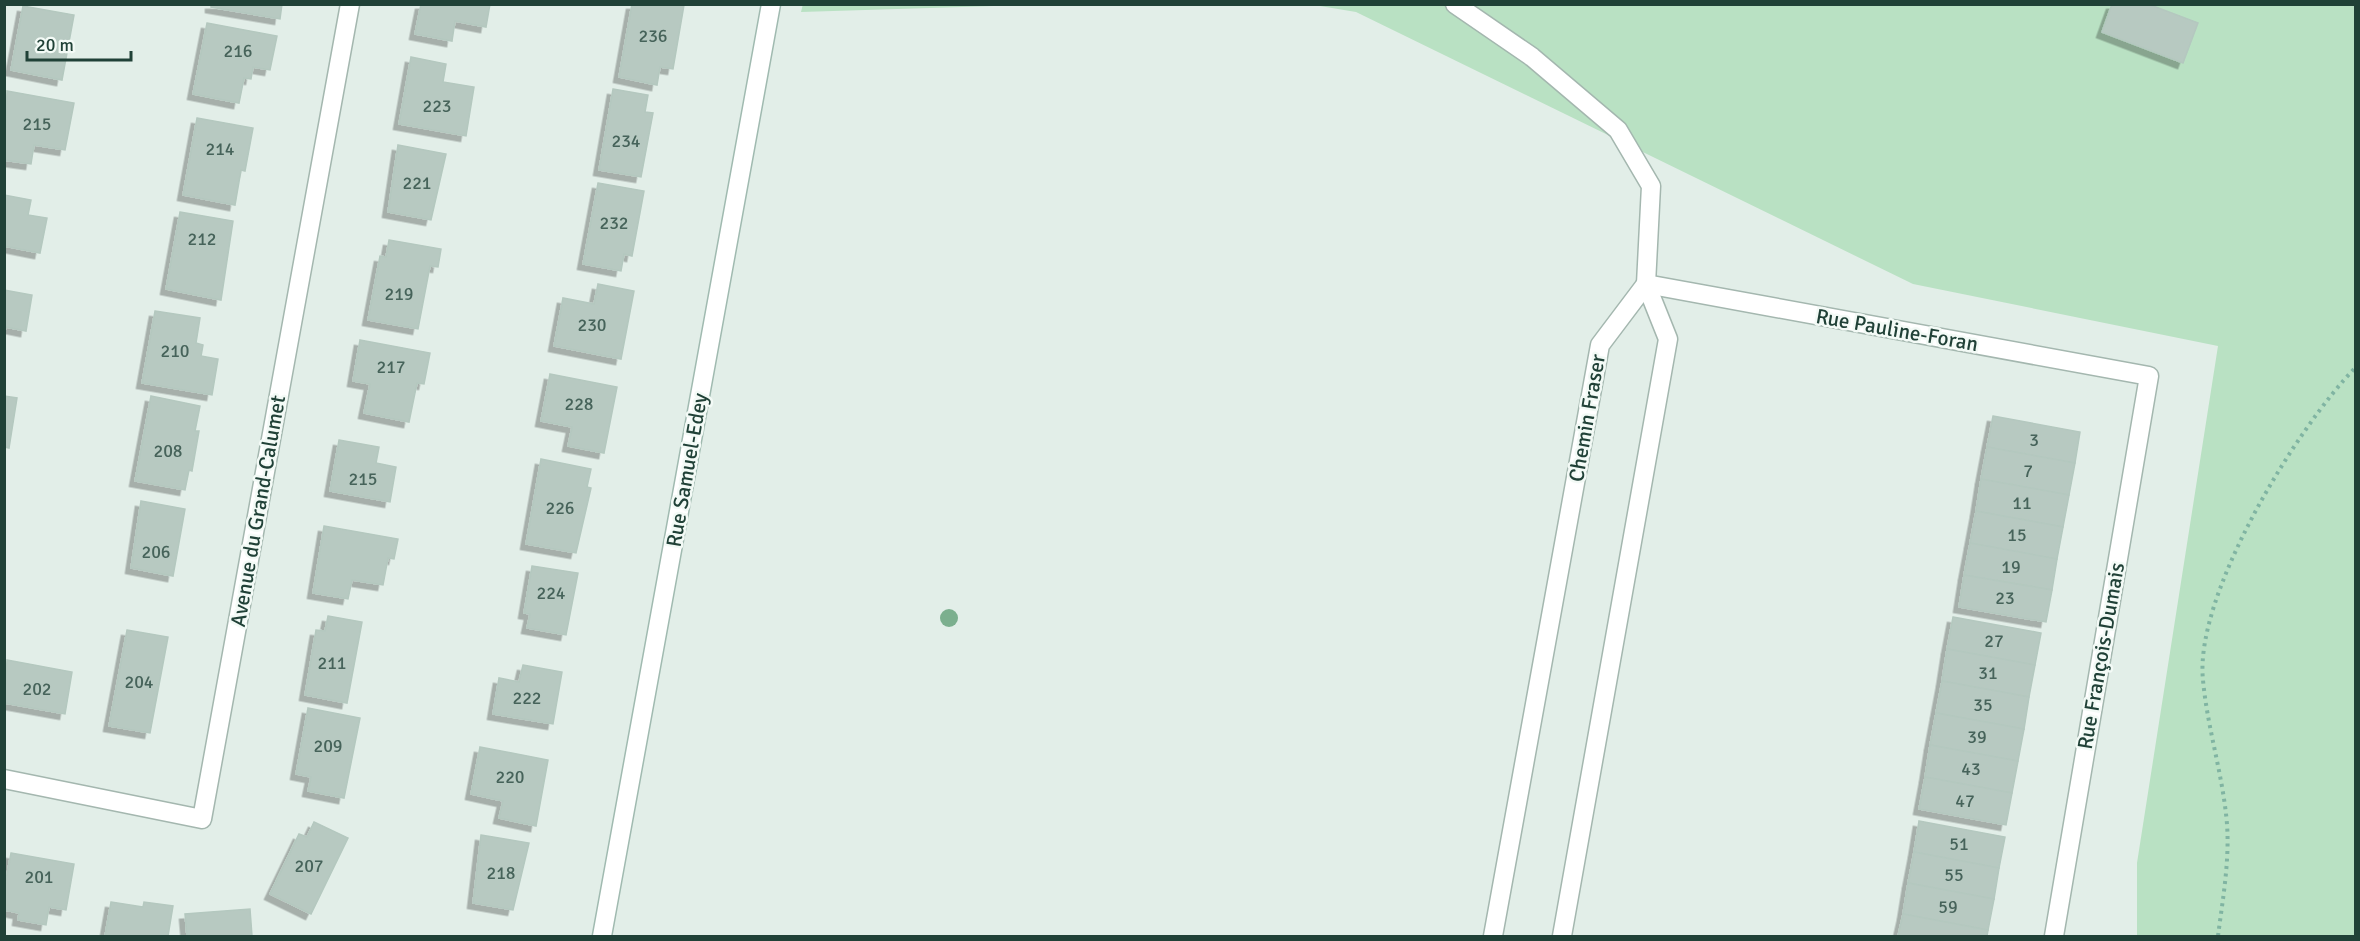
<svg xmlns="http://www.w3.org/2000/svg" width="2360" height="941" viewBox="0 0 2360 941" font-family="Signika,sans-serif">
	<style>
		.green { fill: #b9e1c3 }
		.building { fill: #b7c9c1; stroke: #b4c8bf; stroke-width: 1.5; filter: url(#shadow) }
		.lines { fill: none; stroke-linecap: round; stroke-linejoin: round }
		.lane-casing { stroke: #a4b7af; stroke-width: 21 }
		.street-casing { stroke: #a4b7af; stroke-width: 21 }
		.secondary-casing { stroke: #a0bab0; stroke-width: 21 }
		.path { stroke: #80b4a2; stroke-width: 4; stroke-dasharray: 3 4.5; stroke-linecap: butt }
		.lane { stroke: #fff; stroke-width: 18 }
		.street { stroke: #fff; stroke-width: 18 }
		.secondary { stroke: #fff; stroke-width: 18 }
		.tree { fill: #7baf8e }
		.labels { text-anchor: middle; stroke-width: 5; stroke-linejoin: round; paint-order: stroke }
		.number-label { font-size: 18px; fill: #46635a }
		.street-label { font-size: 21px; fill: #204137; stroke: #f3faf6 }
	</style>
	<defs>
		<filter id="shadow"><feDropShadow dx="-5.5" dy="5.5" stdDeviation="0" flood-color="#0004"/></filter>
	</defs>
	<rect width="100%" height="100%" fill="#e2eee8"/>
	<g class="green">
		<path d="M803 4H1030V5L801 12Z"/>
		<path d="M1314 5H2355V936H2137V863L2218 346 1913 284 1356 12Z"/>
	</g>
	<g class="building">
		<path d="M211 4H282L280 19 211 7Z"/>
		<path d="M421 4H490L486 27 455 21 452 41 415 34Z"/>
		<path d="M632 4 684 5 673 69 660 67 657 85 619 77Z"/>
		<path d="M2112 4H2148L2198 23 2183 63 2102 32Z"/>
		<path d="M23 6 74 15 62 80 11 70Z"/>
		<path d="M207 23 277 36 270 70 253 67 251 79 244 78 239 103 193 94Z"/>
		<path d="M411 57 446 64 443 82 474 87 466 136 399 124Z"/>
		<path d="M613 89 648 95 645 112 653 113 641 177 599 170Z"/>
		<path d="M7 91 74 103 65 150 34 145 31 164 4 160Z"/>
		<path d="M197 118 253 128 245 171 241 170 235 205 183 195Z"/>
		<path d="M398 145 446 154 431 220 388 212Z"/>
		<path d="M598 183 644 191 632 256 624 254 621 271 583 264Z"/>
		<path d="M4 195 31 200 28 215 47 218 40 253 4 246Z"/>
		<path d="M180 212 233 221 221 300 166 289Z"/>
		<path d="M389 240 441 249 438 267 430 266 418 329 368 320 380 256 386 257Z"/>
		<path d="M598 284 634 291 621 359 554 346 563 298 594 304Z"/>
		<path d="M4 290 32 295 26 331 6 327 4 335Z"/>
		<path d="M155 311 200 318 196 343 203 345 201 356 218 359 212 395 142 383Z"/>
		<path d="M360 340 430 353 424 384 417 383 409 422 364 413 370 384 353 381Z"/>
		<path d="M550 374 617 387 604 453 568 446 572 427 541 421Z"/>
		<path d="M4 396 17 398 9 448 4 447Z"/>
		<path d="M151 396 200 406 195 431H199L192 471 189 470 185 490 135 481Z"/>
		<path d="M1993 416 2080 432 2075 463 1987 447Z"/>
		<path d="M339 440 379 447 376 463 396 467 390 502 330 491Z"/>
		<path d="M1987 447 2075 463 2069 495 1981 479Z"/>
		<path d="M541 459 591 469 587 487 591 488 576 553 526 544Z"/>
		<path d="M1981 479 2069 495 2063 527 1976 511Z"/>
		<path d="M141 501 185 509 173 576 131 568Z"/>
		<path d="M1976 511 2063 527 2057 559 1970 543Z"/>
		<path d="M324 526 398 539 394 559 388 558 383 585 352 580 348 599 313 593Z"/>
		<path d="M1970 543 2057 559 2052 590 1964 575Z"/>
		<path d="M532 566 578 573 566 635 527 628 530 614 524 613Z"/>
		<path d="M1964 575 2052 590 2046 622 1959 607Z"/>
		<path d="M328 616 362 622 347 703 305 695 316 630 325 631Z"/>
		<path d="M1953 617 2041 633 2035 665 1947 649Z"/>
		<path d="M127 630 168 637 150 733 109 726Z"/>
		<path d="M1947 649 2035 665 2029 697 1942 681Z"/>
		<path d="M7 660 72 672 65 714 4 703Z"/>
		<path d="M523 665 562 672 553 724 493 714 499 678 519 682Z"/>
		<path d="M1942 681 2029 697 2024 729 1936 713Z"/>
		<path d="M308 708 360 718 344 798 308 791 311 777 296 774Z"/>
		<path d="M1936 713 2024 729 2018 761 1930 745Z"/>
		<path d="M1930 745 2018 761 2012 793 1925 777Z"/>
		<path d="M480 747 548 760 536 826 499 818 503 801 471 794Z"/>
		<path d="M1925 777 2012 793 2006 825 1919 809Z"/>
		<path d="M1919 821 2005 837 1999 868 1914 852Z"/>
		<path d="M314 822 348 838 311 914 270 894 299 834 307 837Z"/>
		<path d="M481 835 529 843 513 910 473 903Z"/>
		<path d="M1914 852 1999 868 1994 899 1908 883Z"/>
		<path d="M11 853 74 864 66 910 49 907 46 925 18 920 19 913 4 910V890Z"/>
		<path d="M1908 883 1994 899 1988 930 1903 914Z"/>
		<path d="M111 902 143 907 144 902 173 906 168 936H105Z"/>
		<path d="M250 909 252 936H187L185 914Z"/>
		<path d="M1903 914 1988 930 1987 936H1898Z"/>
	</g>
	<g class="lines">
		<g class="lane-casing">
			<path id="lane" d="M1455 4 1532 57 1618 130 1651 186 1646 284"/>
		</g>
		<g class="street-casing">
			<g id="street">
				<path d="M1646 284 2149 376 2054 936"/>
				<path d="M4 779 202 819 350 4"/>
				<path d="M1493 936 1600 345 1646 284"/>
				<path d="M1562 936 1668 339 1646 284"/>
			</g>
		</g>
		<g class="secondary-casing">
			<path id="secondary" d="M602 936 771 4"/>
		</g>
		<path class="path" d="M2218 936C2223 897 2231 854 2226 814 2221 769 2207 725 2203 680 2194 595 2297 427 2356 367"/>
		<use href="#lane" class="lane"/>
		<use href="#street" class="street"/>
		<use href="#secondary" class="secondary"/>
	</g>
	<circle class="tree" cx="949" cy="618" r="9"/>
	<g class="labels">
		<g class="number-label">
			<text x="653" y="42">236</text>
			<text x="238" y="57">216</text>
			<text x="437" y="112">223</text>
			<text x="37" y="130">215</text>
			<text x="626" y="147">234</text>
			<text x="220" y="155">214</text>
			<text x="417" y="189">221</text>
			<text x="614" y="229">232</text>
			<text x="202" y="245">212</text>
			<text x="399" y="300">219</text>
			<text x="592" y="331">230</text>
			<text x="175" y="357">210</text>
			<text x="391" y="373">217</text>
			<text x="579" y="410">228</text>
			<text x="2034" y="446">3</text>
			<text x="168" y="457">208</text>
			<text x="2028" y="477">7</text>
			<text x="363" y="485">215</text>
			<text x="2022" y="509">11</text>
			<text x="560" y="514">226</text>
			<text x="2017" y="541">15</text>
			<text x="156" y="558">206</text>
			<text x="2011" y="573">19</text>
			<text x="551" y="599">224</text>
			<text x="2005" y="604">23</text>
			<text x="1994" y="647">27</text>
			<text x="332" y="669">211</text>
			<text x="1988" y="679">31</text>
			<text x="139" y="688">204</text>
			<text x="37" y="695">202</text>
			<text x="527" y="704">222</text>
			<text x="1983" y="711">35</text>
			<text x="1977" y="743">39</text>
			<text x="328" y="752">209</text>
			<text x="1971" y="775">43</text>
			<text x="510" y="783">220</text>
			<text x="1965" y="807">47</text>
			<text x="1959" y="850">51</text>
			<text x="309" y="872">207</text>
			<text x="501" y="879">218</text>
			<text x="1954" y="881">55</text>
			<text x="39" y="883">201</text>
			<text x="1948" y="913">59</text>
		</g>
		<g class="street-label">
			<text transform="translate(1897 330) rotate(10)" y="7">Rue Pauline-Foran</text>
			<text transform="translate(1587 418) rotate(-80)" y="7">Chemin Fraser</text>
			<text transform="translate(687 470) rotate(-80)" y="7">Rue Samuel-Edey</text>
			<text transform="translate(258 511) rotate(-80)" y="7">Avenue du Grand-Calumet</text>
			<text transform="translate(2101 656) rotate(-80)" y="7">Rue François-Dumais</text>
		</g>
	</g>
	<rect width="2360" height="941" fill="none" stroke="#204137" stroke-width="12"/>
	<path d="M27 51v9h104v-9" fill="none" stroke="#204137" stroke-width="3"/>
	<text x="36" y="51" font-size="18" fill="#204137" stroke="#f3faf6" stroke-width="4.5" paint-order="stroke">20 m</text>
</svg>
